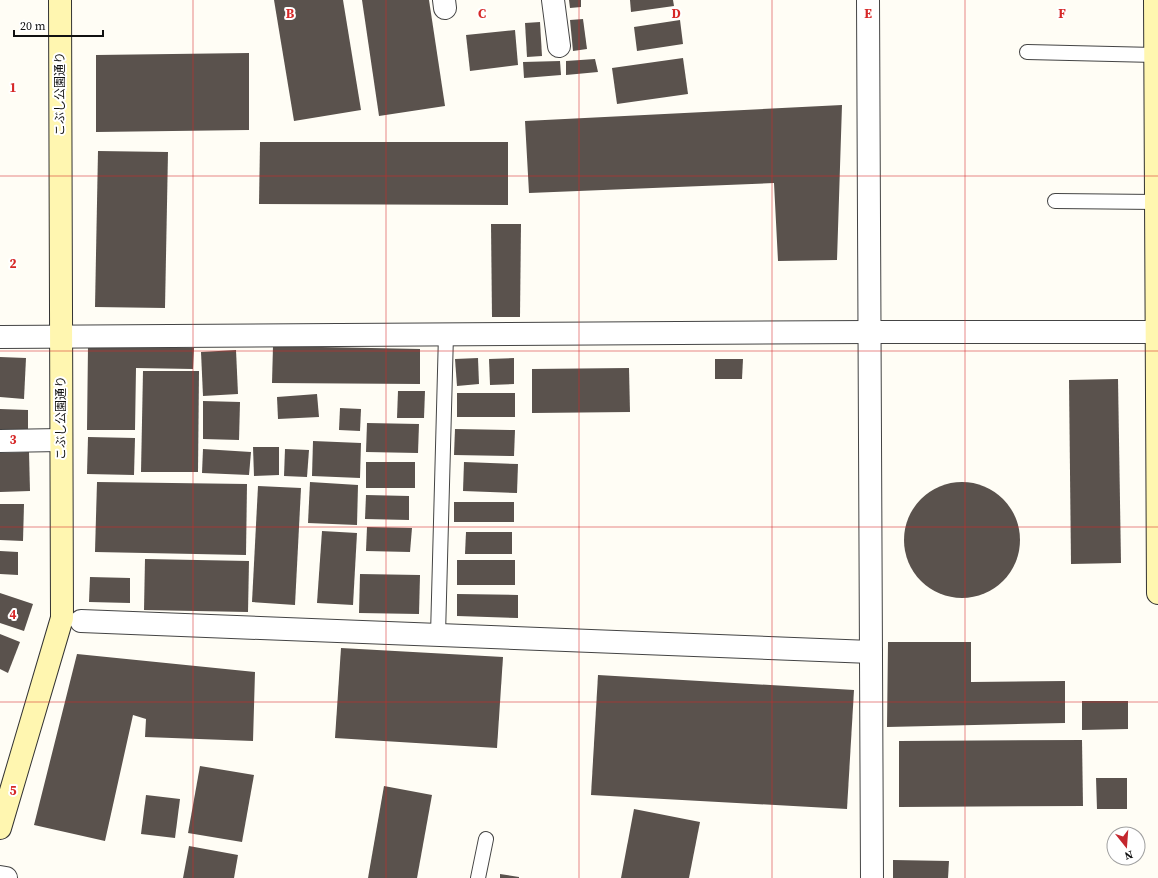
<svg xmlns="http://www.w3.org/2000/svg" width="1158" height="878" viewBox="0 0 1158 878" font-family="'Source Serif 4','Noto Sans JP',serif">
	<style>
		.building { fill: #5a524d }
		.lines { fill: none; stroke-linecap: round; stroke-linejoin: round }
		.lane-casing { stroke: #444; stroke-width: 16 }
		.street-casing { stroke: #444; stroke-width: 24 }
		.secondary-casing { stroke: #333; stroke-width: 24 }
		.lane { stroke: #fff; stroke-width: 14 }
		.street { stroke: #fff; stroke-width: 22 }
		.secondary { stroke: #fff6b0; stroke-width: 22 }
		.grid { fill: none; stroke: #d62828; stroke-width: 1; stroke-opacity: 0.55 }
		.labels { text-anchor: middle; stroke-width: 4; stroke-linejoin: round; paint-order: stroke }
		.street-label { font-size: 12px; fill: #111; stroke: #fff }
		.grid-label { font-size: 13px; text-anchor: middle; font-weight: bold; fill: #d62828; stroke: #fff; stroke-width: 4; stroke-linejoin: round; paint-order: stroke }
	</style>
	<rect width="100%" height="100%" fill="#fffdf5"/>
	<g class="building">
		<path d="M274 0H343L361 110 294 121Z"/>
		<path d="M362 0H429L445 106 379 116Z"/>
		<path d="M569 0H581V7L570 8Z"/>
		<path d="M630 0H673L674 6 631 12Z"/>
		<path d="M583 19 587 49 573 51 570 20Z"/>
		<path d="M680 20 683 44 637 51 634 27Z"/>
		<path d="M540 22 542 56 527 57 525 23Z"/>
		<path d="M515 30 518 65 470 71 466 35Z"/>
		<path d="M249 53V130L96 132V55Z"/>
		<path d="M683 58 688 94 617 104 612 68Z"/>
		<path d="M595 59 598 72 566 75V61Z"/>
		<path d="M560 61 561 75 524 78 523 62Z"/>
		<path d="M842 105 837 260 778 261 774 183 529 193 525 121Z"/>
		<path d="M260 142H508V205L259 204Z"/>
		<path d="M98 151 168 152 165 308 95 307Z"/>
		<path d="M491 224H521L520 317H492Z"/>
		<path d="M88 346 194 348 193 369 136 368 135 430H87Z"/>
		<path d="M273 346 420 349V384L272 383Z"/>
		<path d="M236 350 238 394 203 396 201 352Z"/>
		<path d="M0 357 26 358 24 399 0 397Z"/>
		<path d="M478 358 479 384 457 386 455 359Z"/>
		<path d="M514 358V384L490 385 489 359Z"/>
		<path d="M715 359H743L742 379H715Z"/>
		<path d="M629 368 630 412 532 413V369Z"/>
		<path d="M143 371H199L198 472H141Z"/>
		<path d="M1118 379 1121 563 1071 564 1069 380Z"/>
		<path d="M398 391H425L424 418H397Z"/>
		<rect x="457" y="393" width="58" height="24"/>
		<path d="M317 394 319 417 278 419 277 397Z"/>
		<path d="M203 401 240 402 239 440 203 439Z"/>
		<path d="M340 408 361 409 360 431 339 430Z"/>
		<path d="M0 409 28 410V433H0Z"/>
		<path d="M367 423 419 424 418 453 366 452Z"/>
		<path d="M455 429 515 430 514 456 454 455Z"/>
		<path d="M88 437 135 438 134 475 87 474Z"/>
		<path d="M313 441 361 443 360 478 312 476Z"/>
		<path d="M253 447H279V475L254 476Z"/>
		<path d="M203 449 251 452 249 475 202 473Z"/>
		<path d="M285 449 309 450 307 477 284 476Z"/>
		<path d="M29 452 30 491 0 492V453Z"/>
		<rect x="366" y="462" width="49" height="26"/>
		<path d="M464 462 518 464 517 493 463 491Z"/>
		<circle cx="962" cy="540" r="58"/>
		<path d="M97 482 247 484 246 555 95 552Z"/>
		<path d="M310 482 358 485 357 525 308 523Z"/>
		<path d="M258 486 301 488 295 605 252 602Z"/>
		<path d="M366 495 409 496V520L365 519Z"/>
		<rect x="454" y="502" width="60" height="20"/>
		<path d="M0 504H24L23 541 0 540Z"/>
		<path d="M367 527 412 528 410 552 366 551Z"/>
		<path d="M322 531 357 533 353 605 317 603Z"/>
		<path d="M466 532H512V554H465Z"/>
		<path d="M0 551 18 552V575L0 574Z"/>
		<path d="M145 559 249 561 248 612 144 610Z"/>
		<rect x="457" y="560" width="58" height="25"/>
		<path d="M360 574 420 575 419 614 359 613Z"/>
		<path d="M90 577 130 578V603L89 602Z"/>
		<path d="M0 593 33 604 24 631 0 623Z"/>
		<path d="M457 594 518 595V618L457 616Z"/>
		<path d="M0 634 20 642 8 673 0 669Z"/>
		<path d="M888 642H971V682L1065 681V723L887 727Z"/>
		<path d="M341 648 503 657 497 748 335 738Z"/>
		<path d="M77 654 255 672 253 741 145 737 146 719 133 715 105 841 34 825Z"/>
		<path d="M598 675 854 690 847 809 591 795Z"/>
		<path d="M1082 701H1128V729L1082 730Z"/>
		<path d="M1082 740 1083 806 899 807V741Z"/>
		<path d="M200 766 254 775 242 842 188 833Z"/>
		<path d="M1096 778H1127V809H1097Z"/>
		<path d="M384 786 432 795 417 878H368Z"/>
		<path d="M146 795 180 799 175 838 141 834Z"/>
		<path d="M634 809 700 822 689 878H621Z"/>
		<path d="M189 846 238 855 234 878H183Z"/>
		<path d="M893 860 949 861 948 878H893Z"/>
		<path d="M500 874 519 877V878H500Z"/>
	</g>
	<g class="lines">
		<g class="lane-casing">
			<g id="lane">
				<path d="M1027 52 1155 55"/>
				<path d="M1055 201 1156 202"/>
				<path d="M438 635 446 334"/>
				<path d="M478 878 486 839"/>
			</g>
		</g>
		<g class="street-casing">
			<g id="street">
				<path d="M444 0 445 8"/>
				<path d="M553 0 559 46"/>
				<path d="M868 0 872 878"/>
				<path d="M0 337 869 332H1158"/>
				<path d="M0 441 61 440"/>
				<path d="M81 621 871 652"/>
				<path d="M0 877 6 878"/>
			</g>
		</g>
		<g class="secondary-casing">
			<g id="secondary">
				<path d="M1155 0 1158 593"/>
				<path d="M0 828 62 618 60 0"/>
			</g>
		</g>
		<use href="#lane" class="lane"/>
		<use href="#street" class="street"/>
		<use href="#secondary" class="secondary"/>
	</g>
	<path class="grid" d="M193 0V878M386 0V878M579 0V878M772 0V878M965 0V878M0 176H1158M0 351H1158M0 527H1158M0 702H1158"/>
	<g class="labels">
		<g class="street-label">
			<text transform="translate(60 94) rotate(-90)" y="4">こぶし公園通り</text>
			<text transform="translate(61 418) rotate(-90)" y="4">こぶし公園通り</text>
		</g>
	</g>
	<g class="grid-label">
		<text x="290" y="18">B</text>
		<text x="482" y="18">C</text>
		<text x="676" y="18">D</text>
		<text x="868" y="18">E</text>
		<text x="1062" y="18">F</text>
		<text x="13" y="92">1</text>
		<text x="13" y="268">2</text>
		<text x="13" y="444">3</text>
		<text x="13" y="619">4</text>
		<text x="13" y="795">5</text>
	</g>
	<g transform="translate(1126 846) rotate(163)"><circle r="19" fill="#ffffff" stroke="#a0a0a0"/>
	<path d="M0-3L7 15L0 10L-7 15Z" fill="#c4262e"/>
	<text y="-6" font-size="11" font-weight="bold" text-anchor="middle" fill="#111111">N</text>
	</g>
	<path d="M14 30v6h89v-6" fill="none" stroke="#111111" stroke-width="2"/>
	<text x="20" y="30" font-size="12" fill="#111111" stroke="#ffffff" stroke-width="3" paint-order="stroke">20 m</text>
</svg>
